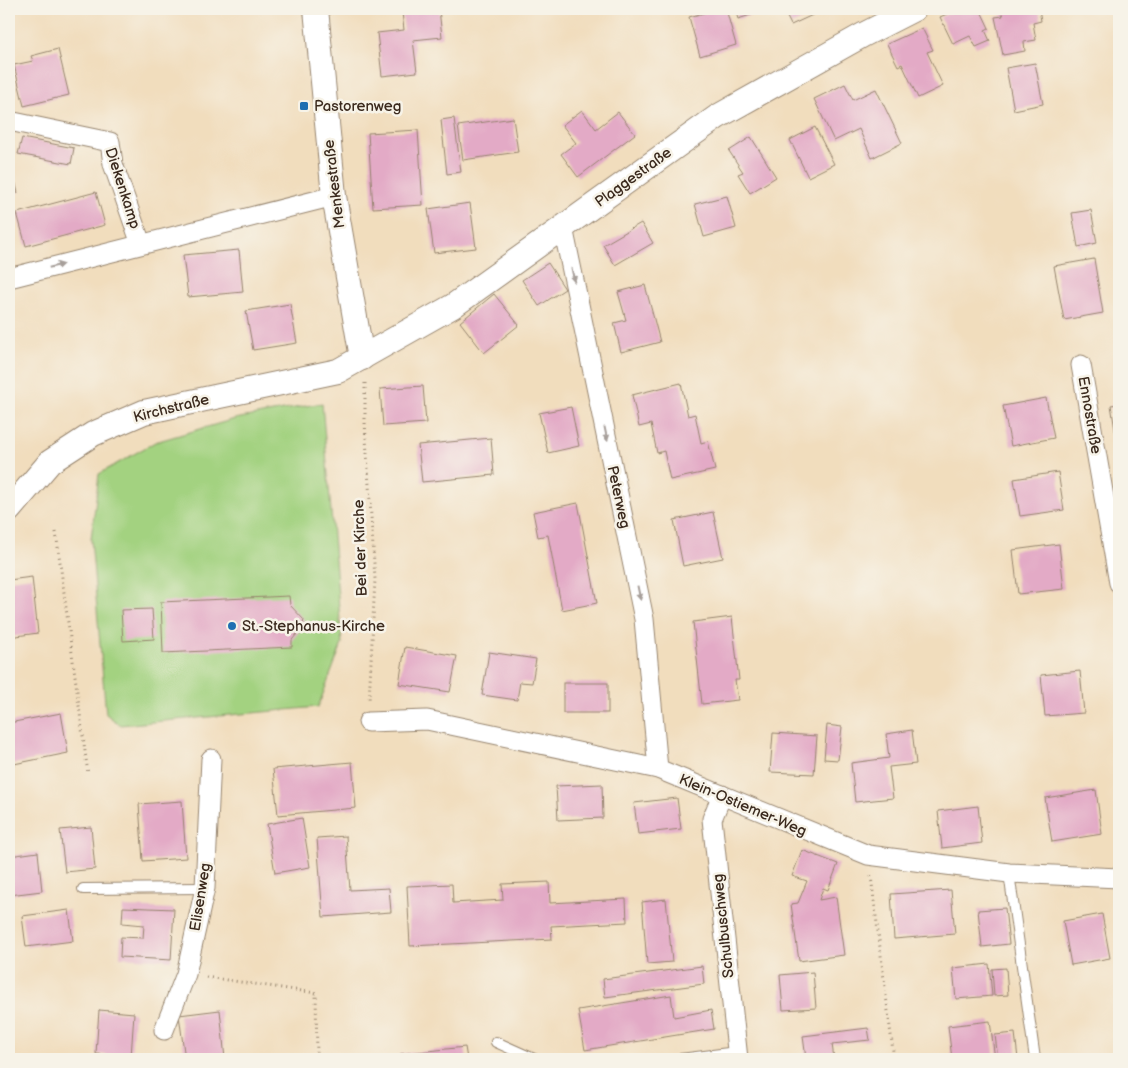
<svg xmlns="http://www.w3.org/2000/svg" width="1128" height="1068" viewBox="0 0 1128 1068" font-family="'Balsamiq Sans',sans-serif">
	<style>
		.green { fill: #a3d280; stroke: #6f7e4f }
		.building { fill: #e3aac6 }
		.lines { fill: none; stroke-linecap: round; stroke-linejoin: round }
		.service-casing { stroke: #96846e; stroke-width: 12 }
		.minor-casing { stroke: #96846e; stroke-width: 21 }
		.tertiary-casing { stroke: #96846e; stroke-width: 26 }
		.path { stroke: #96846e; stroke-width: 3; stroke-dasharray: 1 4; stroke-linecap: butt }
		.service { stroke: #fff; stroke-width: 10 }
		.minor { stroke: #fff; stroke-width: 19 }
		.tertiary { stroke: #fff; stroke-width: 24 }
		.oneway { fill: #a79f9a }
		.poi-dot { fill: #1f6fb2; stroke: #f7f3e8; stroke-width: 2 }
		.labels { text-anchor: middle; stroke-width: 5; stroke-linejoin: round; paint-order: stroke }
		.poi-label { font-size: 15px; fill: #3b2a1e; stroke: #f7f3e8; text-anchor: start }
		.street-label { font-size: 15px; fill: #3b2a1e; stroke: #f7f3e8 }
	</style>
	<rect width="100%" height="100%" fill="#f7f3e8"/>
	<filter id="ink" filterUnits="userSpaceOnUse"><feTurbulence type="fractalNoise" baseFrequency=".02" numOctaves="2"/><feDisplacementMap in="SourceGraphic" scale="10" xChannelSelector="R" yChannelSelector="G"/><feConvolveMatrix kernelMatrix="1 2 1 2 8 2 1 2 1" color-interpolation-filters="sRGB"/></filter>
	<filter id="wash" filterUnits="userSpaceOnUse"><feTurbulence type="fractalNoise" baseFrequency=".0096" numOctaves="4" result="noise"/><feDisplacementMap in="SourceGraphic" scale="20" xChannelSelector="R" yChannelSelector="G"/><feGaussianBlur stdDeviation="1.12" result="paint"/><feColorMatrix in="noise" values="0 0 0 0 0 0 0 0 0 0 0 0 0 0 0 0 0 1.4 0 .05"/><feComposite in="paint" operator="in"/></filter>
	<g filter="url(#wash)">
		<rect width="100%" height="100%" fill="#f1ddbd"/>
		<path class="green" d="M322 403 342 644 318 707 120 725 106 714 91 539 99 474 155 442 235 419Z"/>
		<g id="blocks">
			<g class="building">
				<path d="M428 9H439L442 37 413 40 417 72 382 76 377 33 404 30 402 12Z"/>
				<path d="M718 9H726L736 45 700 56 689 17Z"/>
				<path d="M735 9H756L757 13 738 19Z"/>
				<path d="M783 9H817L819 12 791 25Z"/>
				<path d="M958 9H980L989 28 985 30 990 41 976 47 970 36 953 44 940 17Z"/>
				<path d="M1000 9H1039L1041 21 1033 23 1036 40 1024 42 1025 51 1003 55 995 17 1003 16Z"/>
				<path d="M922 28 933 50 927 52 943 86 918 98 902 64 898 66 887 44Z"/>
				<path d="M58 49 69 95 24 106 14 65 33 61 31 56Z"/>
				<path d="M1035 63 1043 104 1014 110 1006 68Z"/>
				<path d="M845 84 853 100 876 89 902 143 872 158 859 129 834 141 814 99Z"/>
				<path d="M582 110 596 129 618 112 635 134 578 177 561 154 576 143 562 125Z"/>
				<path d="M454 118 461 172 447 174 441 120Z"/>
				<path d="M513 118 518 152 463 160 458 126Z"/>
				<path d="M815 127 834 164 808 177 790 140Z"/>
				<path d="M418 130 423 205 373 208 368 133Z"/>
				<path d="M751 137 776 177 750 193 738 174 743 172 729 151Z"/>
				<path d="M22 138 74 148 71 164 18 154Z"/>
				<path d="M9 156 18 193 9 195Z"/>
				<path d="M96 192 105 225 26 246 17 213Z"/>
				<path d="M727 196 736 228 704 237 695 204Z"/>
				<path d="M470 203 476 248 434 253 428 209Z"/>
				<path d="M1091 210 1097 243 1078 247 1072 213Z"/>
				<path d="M641 223 653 243 615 265 603 245Z"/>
				<path d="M239 250 243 292 188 297 183 255Z"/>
				<path d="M1094 259 1103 313 1064 320 1054 266Z"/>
				<path d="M548 263 565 289 539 306 522 280Z"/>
				<path d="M645 285 660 342 621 352 614 323 626 320 618 292Z"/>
				<path d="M494 294 519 325 484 353 460 322Z"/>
				<path d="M290 304 297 343 253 350 246 311Z"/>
				<path d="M681 383 688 416 695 414 701 443 708 441 715 470 670 480 664 451 657 453 651 424 639 427 632 395Z"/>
				<path d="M423 386 426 423 383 426 380 389Z"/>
				<path d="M1046 398 1054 438 1011 446 1003 406Z"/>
				<path d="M1119 404V448H1118L1111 405Z"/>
				<path d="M571 407 579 446 548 453 539 413Z"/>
				<path d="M491 438 494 475 422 482 418 445Z"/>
				<path d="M1058 472 1064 510 1020 516 1014 479Z"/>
				<path d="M578 503 597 603 562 610 548 535 538 537 533 512Z"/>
				<path d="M713 512 723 558 683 566 674 520Z"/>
				<path d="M1059 544 1064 589 1018 594 1013 550Z"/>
				<path d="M32 577 38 633 9 637V580Z"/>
				<path d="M289 596 290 605 304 620 302 628 292 640V647L163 653 161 602Z"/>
				<path d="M152 609 154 639 123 641 121 610Z"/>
				<path d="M732 617 739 680H735L738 700 702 704 693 622Z"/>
				<path d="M405 647 457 656 450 692 399 684Z"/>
				<path d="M489 652 536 659 532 683 520 682 517 700 482 695Z"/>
				<path d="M1080 671 1084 713 1045 716 1041 675Z"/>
				<rect x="563" y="683" width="45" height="30"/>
				<path d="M61 713 68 753 9 765V723Z"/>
				<path d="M827 725 842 727 838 760 824 759Z"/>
				<path d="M912 730 916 764 889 767 893 798 855 802 851 763 889 758 886 734Z"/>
				<path d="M773 733 817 736 814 774 770 772Z"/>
				<path d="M352 762 356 808 278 815 273 769Z"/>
				<path d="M602 784 603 818 558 820 556 786Z"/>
				<path d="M1096 790 1102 834 1052 842 1045 798Z"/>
				<path d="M677 798 681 829 638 834 634 803Z"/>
				<path d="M182 801 186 858 143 861 139 804Z"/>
				<path d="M978 806 982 843 942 848 938 811Z"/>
				<path d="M302 818 310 867 275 873 267 824Z"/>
				<path d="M91 827 95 869 65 872 60 830Z"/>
				<path d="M346 836 350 890 389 888 391 912 323 917 317 838Z"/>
				<path d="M802 850 838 864 828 890 823 888 819 900 836 897 844 955 799 961 791 904 798 903 807 881 792 876Z"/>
				<path d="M38 852 42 891 9 895V856Z"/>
				<path d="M549 882 550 903 626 899 627 922 551 926 552 939 410 946 407 886 452 884 453 903 503 900 502 884Z"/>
				<path d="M951 890 955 934 894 939 891 894Z"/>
				<path d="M666 899 672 962 647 964 642 902Z"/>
				<path d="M123 907 174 909 171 960 120 957 121 937 143 938 144 925 122 923Z"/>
				<path d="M1005 908 1009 944 982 947 978 910Z"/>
				<path d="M69 910 73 941 26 947 22 916Z"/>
				<path d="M1102 914 1110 958 1071 965 1063 921Z"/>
				<path d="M989 964 992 996 956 999 953 968Z"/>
				<path d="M702 966 704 984 605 997 603 979Z"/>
				<path d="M1006 968 1008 995 994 996 992 969Z"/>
				<path d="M813 972 816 1008 783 1010 780 975Z"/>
				<path d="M671 995 674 1017 711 1010 714 1029 585 1050 578 1010Z"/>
				<path d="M99 1010 134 1013 131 1057 96 1054Z"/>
				<path d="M220 1010 225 1059H185L179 1015Z"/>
				<path d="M990 1021 995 1059H952L948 1026Z"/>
				<path d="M868 1028 870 1040 832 1044 834 1059H806L803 1036Z"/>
				<path d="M1015 1033 1018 1059H998L995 1035Z"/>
				<path d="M465 1047 467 1059H401L400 1054Z"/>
			</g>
		</g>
	</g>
	<g filter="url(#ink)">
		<use href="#blocks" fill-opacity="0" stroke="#96846e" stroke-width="1"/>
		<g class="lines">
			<g class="service-casing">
				<g id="service">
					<path d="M1009 873 1035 1059"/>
					<path d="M83 889 205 888"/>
					<path d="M496 1042 534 1059"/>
					<path d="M680 1059 737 1052"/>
				</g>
			</g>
			<g class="minor-casing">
				<g id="minor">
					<path d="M9 121 110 142 113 164 141 244"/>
					<path d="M563 227 644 619 658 769"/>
					<path d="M9 278 334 196"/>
					<path d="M1081 365 1119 583"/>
					<path d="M368 722 427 720 658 769 868 855 1009 873 1119 878"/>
					<path d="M722 795 712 819 738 1059"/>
					<path d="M164 1030 186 974 205 888 211 759"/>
				</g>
			</g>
			<g class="tertiary-casing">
				<g id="tertiary">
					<path d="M316 9 334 196 362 358"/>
					<path d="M9 510 50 462 93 434 144 412 338 371 453 306 717 117 863 35 914 9"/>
				</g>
			</g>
			<g class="path">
				<path d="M365 383V422L375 579 369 702"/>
				<path d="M56 532 88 774"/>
				<path d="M871 876 894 1059"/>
				<path d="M206 977 316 993 317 1059"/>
			</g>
			<use href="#service" class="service"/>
			<use href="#minor" class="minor"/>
			<use href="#tertiary" class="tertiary"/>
		</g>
		<defs><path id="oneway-solid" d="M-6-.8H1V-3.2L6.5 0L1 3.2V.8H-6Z" transform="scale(1.25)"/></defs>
		<g class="oneway">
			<use href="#oneway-solid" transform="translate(56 266) rotate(-14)"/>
			<use href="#oneway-solid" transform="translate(573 275) rotate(78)"/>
			<use href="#oneway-solid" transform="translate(606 434) rotate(78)"/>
			<use href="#oneway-solid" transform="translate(639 593) rotate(78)"/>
		</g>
	</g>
	<g class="poi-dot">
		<rect x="299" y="101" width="10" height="10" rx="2.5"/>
		<circle cx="232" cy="626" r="5"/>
	</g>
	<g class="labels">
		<g class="poi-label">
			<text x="314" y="111">Pastorenweg</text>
			<text x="242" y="631">St.-Stephanus-Kirche</text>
		</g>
		<g class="street-label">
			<text transform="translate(633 177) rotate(-36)" y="5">Plaggestraße</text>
			<text transform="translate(334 184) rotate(-97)" y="5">Menkestraße</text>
			<text transform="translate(123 188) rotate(72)" y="5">Diekenkamp</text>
			<text transform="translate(171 408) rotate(-14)" y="5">Kirchstraße</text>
			<text transform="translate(1090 415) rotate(80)" y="5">Ennostraße</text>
			<text transform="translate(619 497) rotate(78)" y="5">Peterweg</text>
			<text transform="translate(360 548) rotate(-92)" y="5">Bei der Kirche</text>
			<text transform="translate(743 805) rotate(23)" y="5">Klein-Ostiemer-Weg</text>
			<text transform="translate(200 897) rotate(-81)" y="5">Elisenweg</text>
			<text transform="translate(723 926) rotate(-96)" y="5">Schulbuschweg</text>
		</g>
	</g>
	<rect width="1128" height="1068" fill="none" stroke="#f7f3e8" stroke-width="30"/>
</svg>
